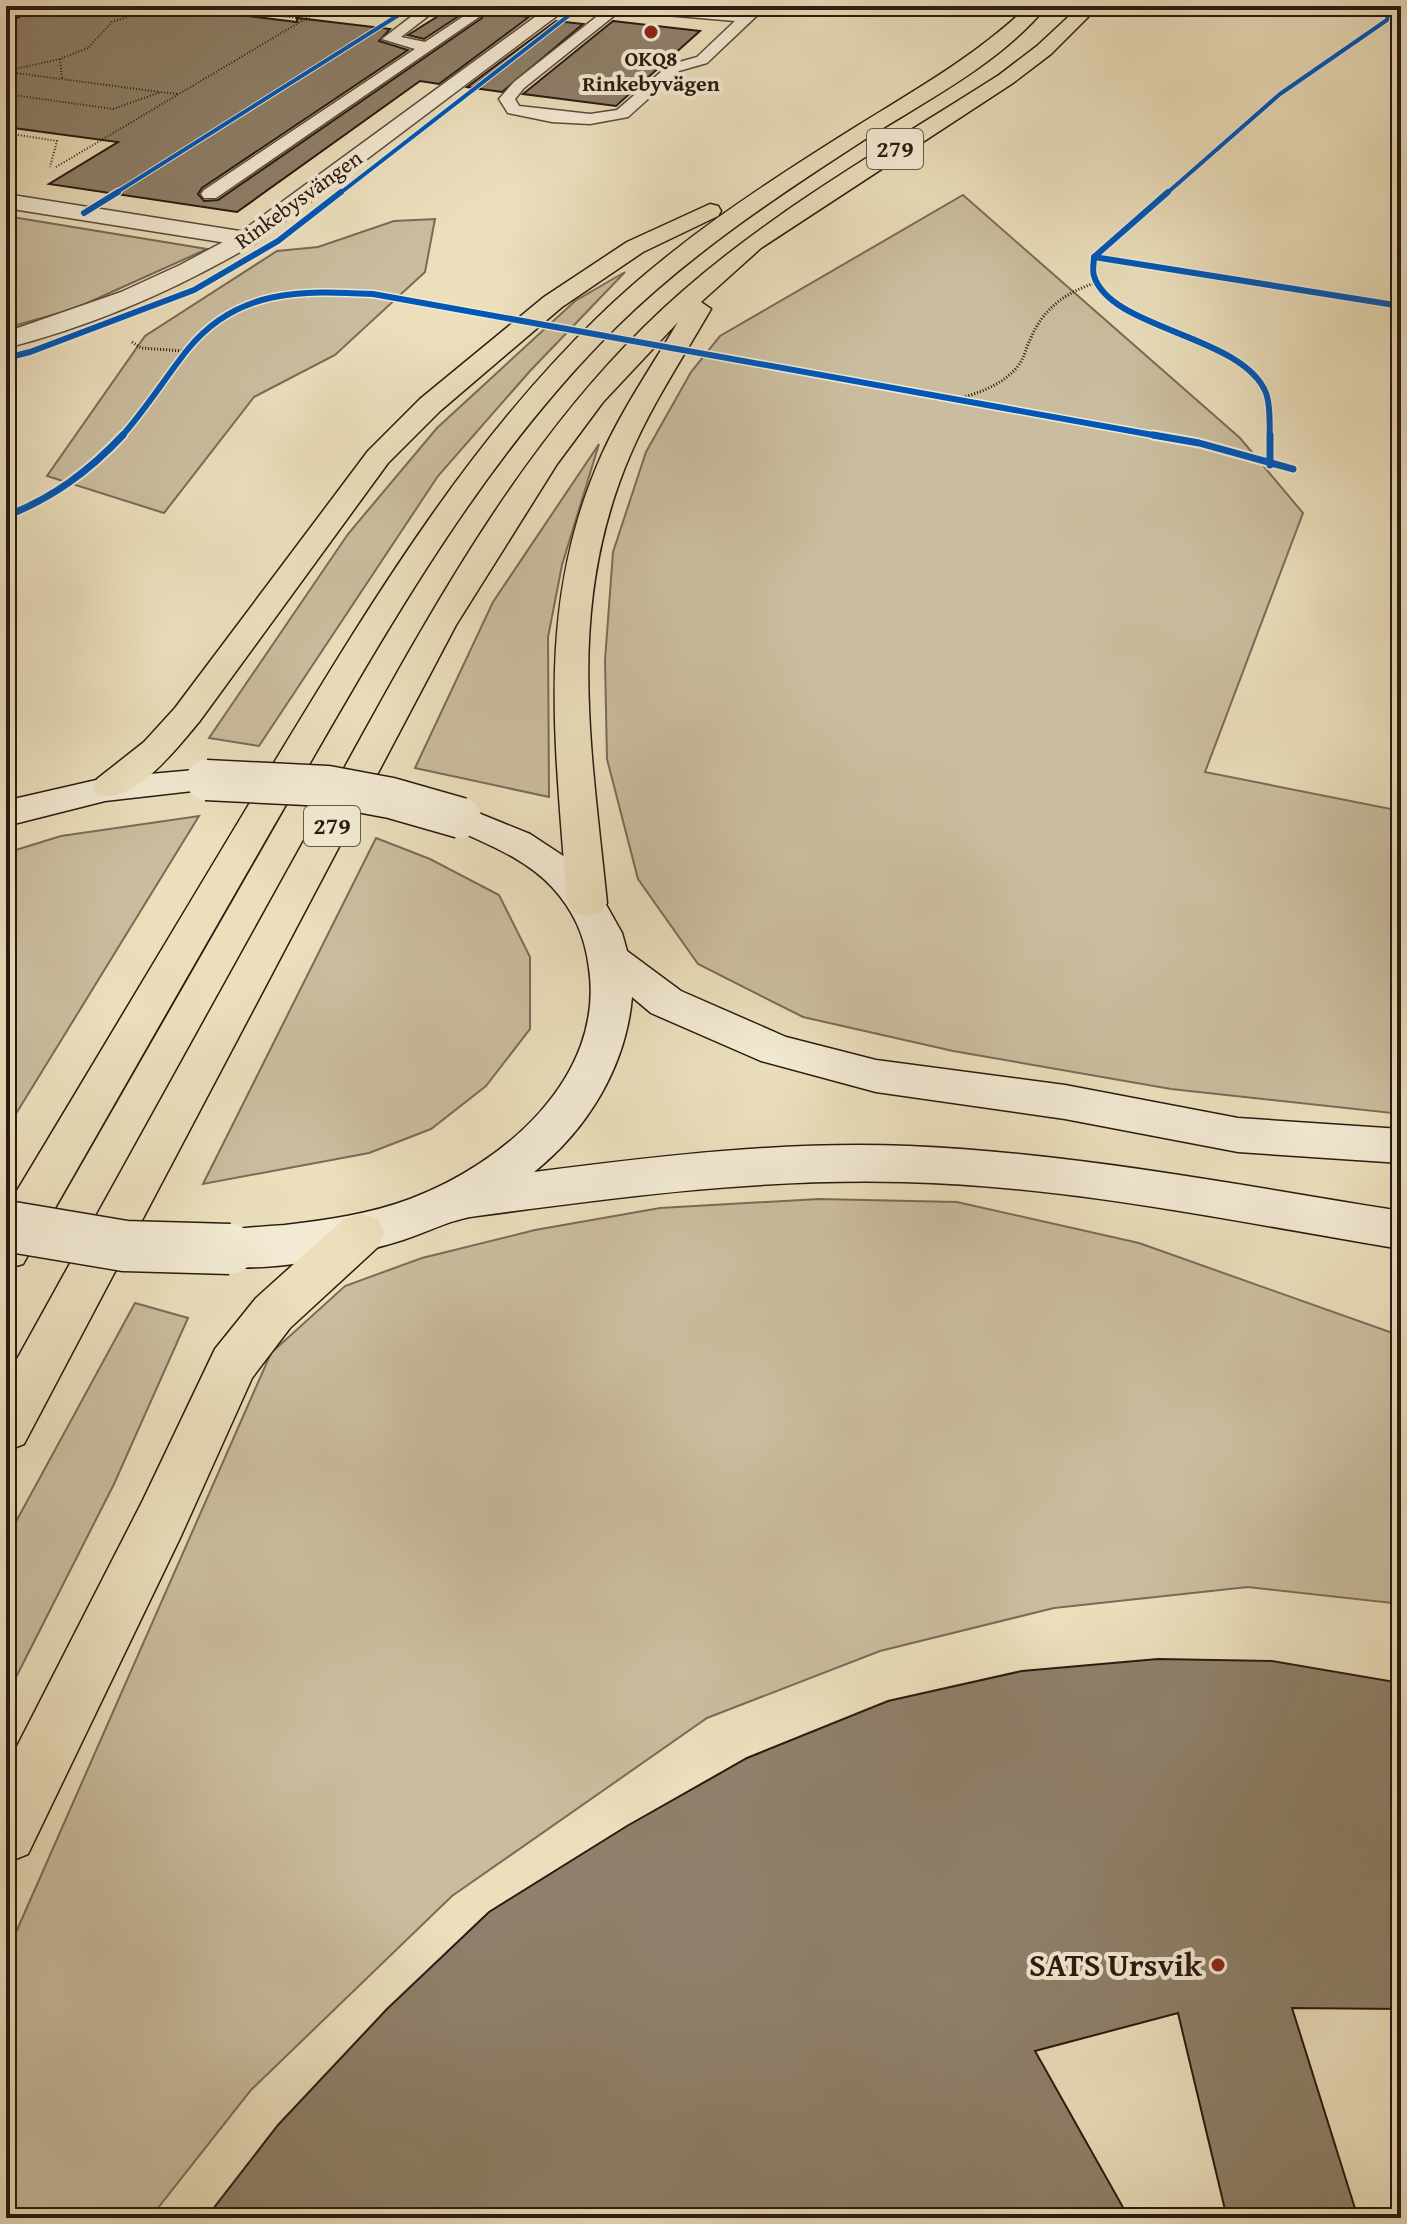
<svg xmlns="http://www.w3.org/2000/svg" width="1407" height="2224" viewBox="0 0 1407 2224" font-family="'Gentium Book Plus',serif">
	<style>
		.green { fill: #cabd9f; stroke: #7a6b58; stroke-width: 2 }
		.building { fill: #8e806a; stroke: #2a1911; stroke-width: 2 }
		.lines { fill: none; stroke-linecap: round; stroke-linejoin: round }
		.service-casing { stroke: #5a4a3c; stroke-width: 3 }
		.minor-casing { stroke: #5a4a3c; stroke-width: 3 }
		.tertiary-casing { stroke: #5a4a3c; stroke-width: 3 }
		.secondary-casing { stroke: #2a1911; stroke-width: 3 }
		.primary-casing { stroke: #2a1911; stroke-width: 3 }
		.motorway-casing { stroke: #2a1911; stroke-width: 3 }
		.path-far1 { stroke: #2a1911; stroke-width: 2; stroke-dasharray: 1 2; stroke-linecap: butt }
		.path { stroke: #2a1911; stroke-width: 3; stroke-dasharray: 1 2; stroke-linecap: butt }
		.service { fill: #f2ead3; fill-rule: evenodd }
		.minor { fill: #f2ead3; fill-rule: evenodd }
		.tertiary { fill: #f2ead3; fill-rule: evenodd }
		.secondary { fill: #f2ead3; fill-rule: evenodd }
		.primary { fill: #ebdfbc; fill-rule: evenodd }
		.motorway { fill: #ebdfbc; fill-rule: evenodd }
		.secondary-bridge-far1-casing { stroke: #2a1911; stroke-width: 43; stroke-linecap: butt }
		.secondary-bridge-casing { stroke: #2a1911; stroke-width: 53; stroke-linecap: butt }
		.secondary-bridge-far1 { stroke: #f2ead3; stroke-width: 40 }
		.secondary-bridge { stroke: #f2ead3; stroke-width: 50 }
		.cycleway-far2-casing { stroke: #f2ead3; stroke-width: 6 }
		.cycleway-far1-casing { stroke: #f2ead3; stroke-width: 9 }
		.cycleway-casing { stroke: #f2ead3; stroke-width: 11 }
		.cycleway-far2 { stroke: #0057b8; stroke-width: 4 }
		.cycleway-far1 { stroke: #0057b8; stroke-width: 6 }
		.cycleway { stroke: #0057b8; stroke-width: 7 }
		.poi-dot { fill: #8f2418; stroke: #f2ead3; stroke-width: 3 }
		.labels { text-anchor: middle; stroke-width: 8; stroke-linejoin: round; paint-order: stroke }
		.far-poi-label { font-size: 22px; font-weight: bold; fill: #2a1911; stroke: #f2ead3 }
		.far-street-label { font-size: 22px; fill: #2a1911; stroke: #f2ead3 }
		.shield { fill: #f2ead3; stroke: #66584b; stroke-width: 2 }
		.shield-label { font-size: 24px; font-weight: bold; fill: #2a1911 }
		.near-poi-label { font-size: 32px; font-weight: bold; fill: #2a1911; stroke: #f2ead3; text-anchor: end }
	</style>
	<rect width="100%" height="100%" fill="#ebdfbc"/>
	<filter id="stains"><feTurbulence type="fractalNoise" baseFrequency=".0025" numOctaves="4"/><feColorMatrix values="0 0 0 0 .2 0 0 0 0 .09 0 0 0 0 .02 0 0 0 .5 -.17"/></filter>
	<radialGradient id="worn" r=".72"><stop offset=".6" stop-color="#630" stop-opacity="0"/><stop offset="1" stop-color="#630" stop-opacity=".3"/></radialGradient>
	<g class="green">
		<path d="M963 195 1240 438 1303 513 1205 772 1401 811V1114L1171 1089 953 1051 803 1017 698 964 638 879 607 759 605 660 613 552 646 452 691 372 720 336Z"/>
		<path d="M6 216 207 249 74 309 6 328Z"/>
		<path d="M435 219 425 272 335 355 254 397 164 513 47 476 145 336 277 251 318 247 394 221Z"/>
		<path d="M625 272 530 371 438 476 259 746 209 738 348 534 437 428 575 301Z"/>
		<path d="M599 444 562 565 548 637 549 797 415 768 493 602Z"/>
		<path d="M199 816 6 1130V853L61 836Z"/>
		<path d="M376 838 430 859 499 895 530 957V1029L486 1086 431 1129 369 1153 203 1184Z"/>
		<path d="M819 1199 957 1202 1139 1243 1401 1336V1604L1248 1587 1054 1608 880 1651 707 1718 452 1896 251 2090 150 2218H6V1955L271 1353 345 1286 422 1258 535 1230 660 1208Z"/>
		<path d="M135 1303 188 1318 114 1484 6 1697V1540Z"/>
	</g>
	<g class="building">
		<path d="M42 6H166L297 22V18L390 29 379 41 408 50 202 188 198 194 204 201 218 200 482 18 480 14 465 12 424 39 408 35 451 8 529 17 439 84 420 81 237 212 49 184 118 142 6 127V23Z"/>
		<path d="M556 21 583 24 502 92 467 87Z"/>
		<path d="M613 21 700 31 616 106 523 94Z"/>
		<path d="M1158 1659 1272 1661 1401 1683V2009L1292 2008 1358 2218H1227L1178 2013 1035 2051 1129 2218H206L278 2125 387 2009 489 1912 627 1826 747 1758 888 1701 1022 1671Z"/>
	</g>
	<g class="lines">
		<g class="service-casing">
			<g id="service">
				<path d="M425 6H441L401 37 425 42 467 14 479 17 216 198H204L201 194 204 190 415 49 382 39Z"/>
				<path d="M610 6H654L744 14 752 6H767L707 63 679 71 628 117 590 124 552 122 508 113 499 99 514 82ZM620 11 735 21 697 57 669 65 617 110 590 114 519 106 515 99 524 88Z"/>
			</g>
		</g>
		<g class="minor-casing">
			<path id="minor" d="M6 194 246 232 254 234 258 239 254 244 246 246 6 208Z"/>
		</g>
		<g class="tertiary-casing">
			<path id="tertiary" d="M550 6H570L254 244C177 289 93 326 6 348V332L121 292 180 265 238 234Z"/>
		</g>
		<g class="secondary-casing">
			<g id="secondary">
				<path d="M206 769 219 772 224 780 219 788 105 801 6 826V801L18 798 105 778Z"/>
				<path d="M461 806 530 834 571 861 604 901 622 933 627 951 681 991 786 1037 876 1060 1065 1085 1238 1118 1401 1129V1163L1238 1152 1065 1119 876 1092 761 1061 651 1013 632 997C626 1066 588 1129 534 1172 658 1156 783 1141 909 1146 1074 1153 1238 1185 1401 1211V1249C1237 1222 1071 1186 904 1182 761 1178 619 1197 477 1216 451 1219 428 1232 403 1240 359 1254 256 1277 213 1263L206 1249 213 1235C237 1227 261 1227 285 1225 327 1220 370 1214 410 1199 503 1164 605 1078 589 968 585 936 574 911 552 887 524 857 484 843 448 826L442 818 448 810Z"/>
			</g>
		</g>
		<g class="primary-casing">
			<path id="primary" d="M361 1214 378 1219 384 1233 378 1247 290 1328 252 1378 181 1536 28 1854 6 1863V1768L143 1500 215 1349 256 1298 344 1219Z"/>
		</g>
		<g class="motorway-casing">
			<g id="motorway">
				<path d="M1028 6H1047C1000 63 929 99 867 138 779 195 691 253 616 327 480 462 386 631 291 796 201 952 112 1108 23 1264L6 1269V1209C95 1061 183 914 272 766 368 608 464 447 598 317 675 242 766 183 857 126 917 89 977 55 1028 6Z"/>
				<path d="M1080 6H1099L1051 54 1013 83 761 248 701 302 711 309C684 356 653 402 631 453 565 605 591 745 607 903L601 912 587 916 573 912 567 903C556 744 534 606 602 454 623 408 652 366 678 322L603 402 557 464 456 625 24 1444 6 1451V1379C109 1193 212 1007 315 821 410 650 504 465 644 327 748 224 877 153 999 75L1037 46Z"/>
				<path d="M710 204 718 206 721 211 718 216 643 252 562 307 440 411 388 463 199 722C177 748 134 805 97 795L92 787 97 779 144 742 175 708 368 451 420 399 544 297 627 242Z"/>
			</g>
		</g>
		<g class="path-far1">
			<path d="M255 6 258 13 305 19"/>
			<path d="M6 19 26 6"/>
			<path d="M60 59 62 79"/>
			<path d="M6 71 60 59 88 48 112 22 161 6"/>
			<path d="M8 72 160 92"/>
			<path d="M6 94 113 109 161 92 177 94"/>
			<path d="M6 133 57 141 50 167"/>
			<path d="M56 167 327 6"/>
		</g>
		<g class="path">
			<path d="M132 342 141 348 184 351"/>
			<path d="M957 399C980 393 1007 383 1020 363 1025 356 1026 347 1030 340 1043 308 1066 292 1098 282"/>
		</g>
		<use href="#service" class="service"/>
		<use href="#minor" class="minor"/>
		<use href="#tertiary" class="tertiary"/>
		<use href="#secondary" class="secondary"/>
		<use href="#primary" class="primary"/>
		<use href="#motorway" class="motorway"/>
		<g class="secondary-bridge-far1-casing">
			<path id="secondary-bridge-far1" d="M206 780 327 786 391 798 461 818"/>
		</g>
		<g class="secondary-bridge-casing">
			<path id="secondary-bridge" d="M6 1226 125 1246 230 1249"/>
		</g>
		<use href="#secondary-bridge-far1" class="secondary-bridge-far1"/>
		<use href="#secondary-bridge" class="secondary-bridge"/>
		<g class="cycleway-far2-casing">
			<g id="cycleway-far2">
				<path d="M114 194 413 6"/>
				<path d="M339 194 581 6"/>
				<path d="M1166 194 1280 94 1387 20 1389 6"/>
			</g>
		</g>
		<g class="cycleway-far1-casing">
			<g id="cycleway-far1">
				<path d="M1168 192 1094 257C1094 263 1092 270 1094 276 1111 330 1243 335 1266 393 1271 406 1269 423 1270 437"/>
				<path d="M84 213 118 192"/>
				<path d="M1094 257 1401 306"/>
				<path d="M6 358 30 352 194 290 278 241 341 192"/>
				<path d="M121 437C146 409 165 378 188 349 237 289 301 290 373 294L1164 437"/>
			</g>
		</g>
		<g class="cycleway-casing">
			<g id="cycleway">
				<path d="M1153 435 1199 443 1293 469"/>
				<path d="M1270 435V465"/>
				<path d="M6 516C53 498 89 471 123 435"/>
			</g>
		</g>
		<use href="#cycleway-far2" class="cycleway-far2"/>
		<use href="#cycleway-far1" class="cycleway-far1"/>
		<use href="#cycleway" class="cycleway"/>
	</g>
	<g class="poi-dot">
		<circle cx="651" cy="32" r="8"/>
		<circle cx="1218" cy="1965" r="8"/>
	</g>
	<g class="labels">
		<g class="far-poi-label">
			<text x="651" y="66">OKQ8<tspan x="651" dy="25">Rinkebyvägen</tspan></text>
		</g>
		<g class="far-street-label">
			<text transform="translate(298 199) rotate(-36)" y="8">Rinkebysvängen</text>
		</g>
		<g class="shield">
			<rect x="867" y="129" width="56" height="40" rx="6"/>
			<rect x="304" y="806" width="56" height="40" rx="6"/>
		</g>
		<g class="shield-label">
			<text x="895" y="157">279</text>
			<text x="332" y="834">279</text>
		</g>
		<g class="near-poi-label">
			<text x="1202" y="1976">SATS Ursvik</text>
		</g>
	</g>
	<rect width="1407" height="2224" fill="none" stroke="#ebdfbc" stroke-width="32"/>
	<rect x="8" y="8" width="1391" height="2208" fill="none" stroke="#2a1911" stroke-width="4"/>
	<rect x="16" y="16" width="1375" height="2192" fill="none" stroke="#2a1911" stroke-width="2"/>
	<rect width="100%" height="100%" filter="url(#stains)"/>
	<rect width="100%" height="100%" fill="url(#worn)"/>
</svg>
